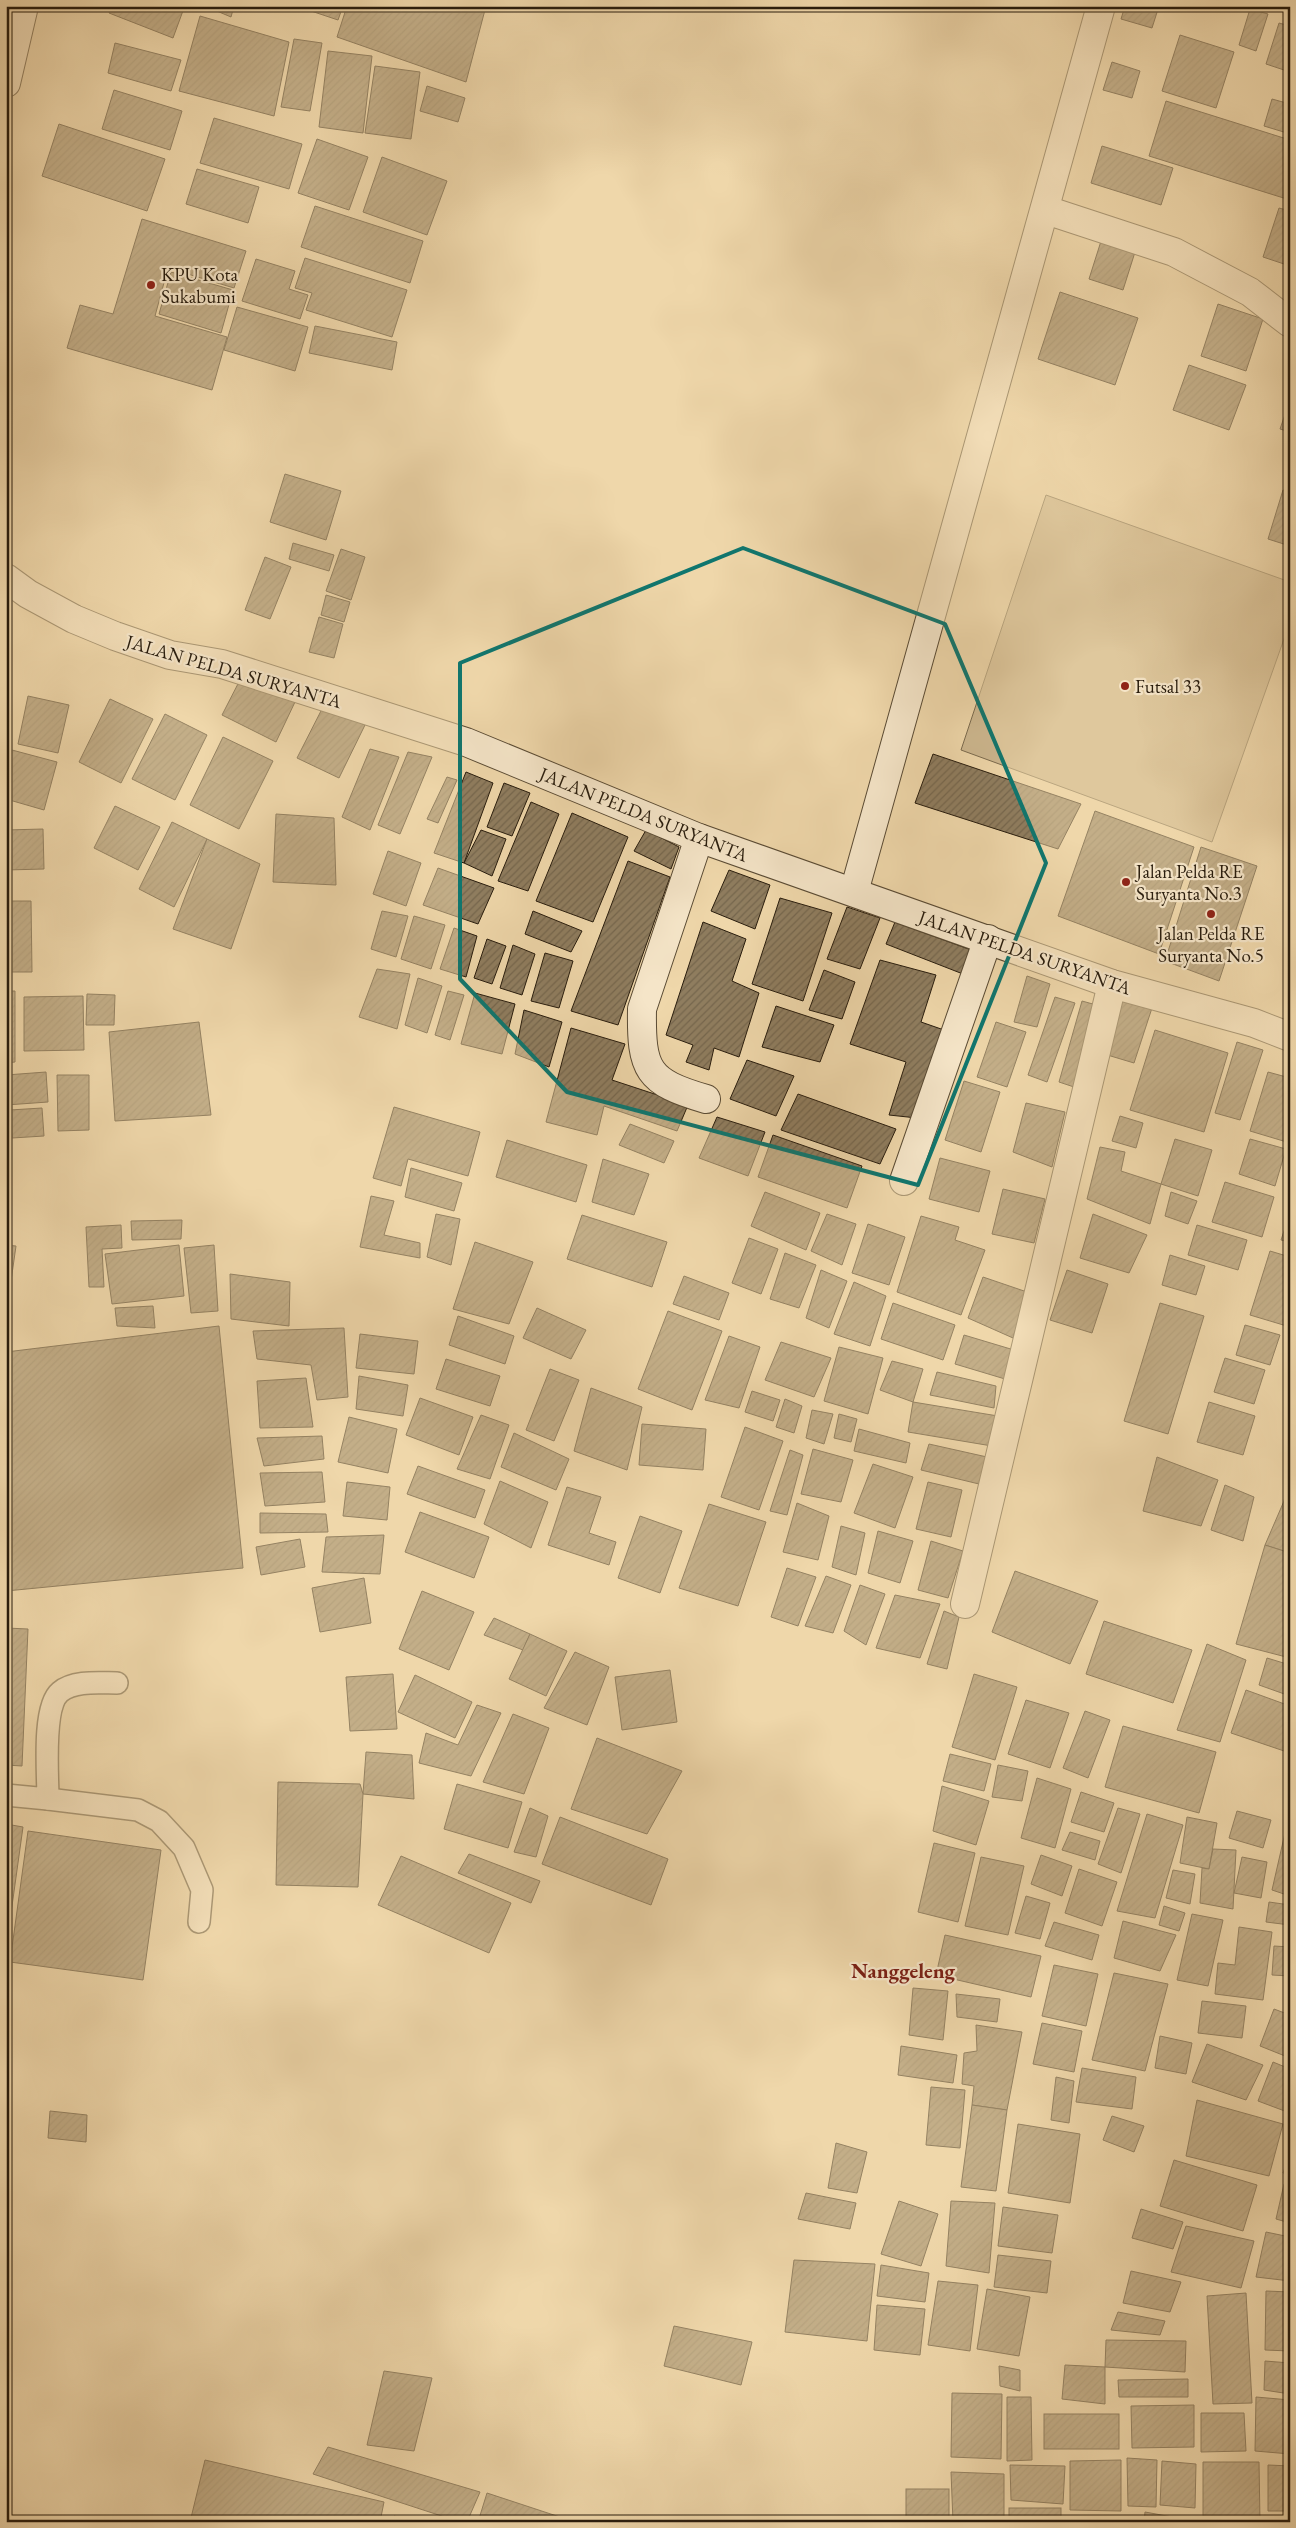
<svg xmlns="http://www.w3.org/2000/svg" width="1296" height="2528" viewBox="0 0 1296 2528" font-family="'EB Garamond',serif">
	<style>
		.garden { fill: #cdb78f; stroke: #7a6a4e }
		.building { fill: url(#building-hatch); stroke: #281c0d }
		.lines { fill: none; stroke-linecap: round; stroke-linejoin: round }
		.service-casing { stroke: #5a4b34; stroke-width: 24 }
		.minor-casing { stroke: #5a4b34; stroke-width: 30 }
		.secondary-casing { stroke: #281c0d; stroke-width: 30 }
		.service { stroke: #f5e5c8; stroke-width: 21 }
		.minor { stroke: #f5e5c8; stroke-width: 28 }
		.secondary { stroke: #f5e5c8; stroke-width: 28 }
		.marked { fill: none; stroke: #0f766e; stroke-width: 4; stroke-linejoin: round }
		.poi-dot { fill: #8f2418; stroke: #f5e5c8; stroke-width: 2 }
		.labels { text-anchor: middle; stroke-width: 4.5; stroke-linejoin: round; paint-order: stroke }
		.poi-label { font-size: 19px; fill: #281c0d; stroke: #f5e5c8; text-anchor: start }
		.street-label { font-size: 19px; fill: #281c0d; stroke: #f5e5c8 }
		.quarter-label { font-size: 21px; font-weight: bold; fill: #7a1f14; stroke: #f5e5c8 }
	</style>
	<defs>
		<pattern id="building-hatch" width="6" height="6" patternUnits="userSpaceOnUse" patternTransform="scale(1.25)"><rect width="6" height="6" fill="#8f7d5f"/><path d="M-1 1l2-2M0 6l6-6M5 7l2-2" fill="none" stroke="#75664d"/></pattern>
	</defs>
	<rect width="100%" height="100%" fill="#efd7aa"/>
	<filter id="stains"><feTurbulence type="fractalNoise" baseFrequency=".004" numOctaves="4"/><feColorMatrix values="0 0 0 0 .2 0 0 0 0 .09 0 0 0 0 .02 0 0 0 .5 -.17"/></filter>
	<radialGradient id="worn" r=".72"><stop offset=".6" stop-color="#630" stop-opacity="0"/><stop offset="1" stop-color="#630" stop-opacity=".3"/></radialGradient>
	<path class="garden" d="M1046 495 1290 582V622L1212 842 961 750Z"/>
	<g class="building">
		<path d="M112 6H181L184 8 173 38 109 13Z"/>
		<path d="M205 6H234L231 17Z"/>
		<path d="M296 6H343L338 20Z"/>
		<path d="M347 6H486L466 82 337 37Z"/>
		<path d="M1125 6H1159L1152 28 1121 19Z"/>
		<path d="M1250 9 1268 14 1256 51 1239 45Z"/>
		<path d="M200 16 289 42 274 116 179 91Z"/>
		<path d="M1279 23 1290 26V72L1266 64Z"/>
		<path d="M1180 35 1234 52 1216 108 1162 91Z"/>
		<path d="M294 39 322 43 310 111 281 107Z"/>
		<path d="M115 43 181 60 171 91 108 73Z"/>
		<path d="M328 51 372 56 363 133 319 127Z"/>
		<path d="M1112 62 1140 71 1132 98 1103 90Z"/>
		<path d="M375 66 420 72 411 139 365 133Z"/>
		<path d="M427 86 465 98 458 122 420 111Z"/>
		<path d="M114 90 182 111 170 150 102 129Z"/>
		<path d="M1272 99 1290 104 1287 133 1264 126Z"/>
		<path d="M1166 101 1290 140V200L1149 156Z"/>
		<path d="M214 118 302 144 289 189 200 163Z"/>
		<path d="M59 124 165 159 147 211 42 176Z"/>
		<path d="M317 139 368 157 349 210 298 193Z"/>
		<path d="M1102 146 1173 168 1161 205 1091 183Z"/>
		<path d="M382 157 447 181 427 235 363 212Z"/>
		<path d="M197 169 259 187 248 223 186 204Z"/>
		<path d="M315 206 423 241 410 283 301 247Z"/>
		<path d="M1279 208 1290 211V266L1263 257Z"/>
		<path d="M142 219 246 251 234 288 168 268 155 316 227 337 212 390 67 348 80 305 113 314Z"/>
		<path d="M1102 238 1136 249 1123 290 1089 279Z"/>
		<path d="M305 258 407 290 392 337 306 310 312 293 295 288Z"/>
		<path d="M256 259 295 271 289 289 308 295 300 319 242 301Z"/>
		<path d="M171 272 233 290 221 333 159 314Z"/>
		<path d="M1060 292 1138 318 1115 385 1038 359Z"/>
		<path d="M1218 304 1263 319 1246 371 1201 356Z"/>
		<path d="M237 307 308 327 295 371 224 350Z"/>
		<path d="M315 326 397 342 392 370 309 353Z"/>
		<path d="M1189 365 1246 385 1229 430 1173 410Z"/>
		<path d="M1290 400V432L1280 429Z"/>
		<path d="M285 474 341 491 326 540 270 522Z"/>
		<path d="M1283 490 1290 492V546L1268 539Z"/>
		<path d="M293 543 334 555 329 571 289 559Z"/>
		<path d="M341 549 365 557 351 600 326 591Z"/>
		<path d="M265 557 291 567 270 619 245 610Z"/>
		<path d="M326 595 350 602 344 622 321 615Z"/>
		<path d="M319 617 343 624 334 658 309 652Z"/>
		<path d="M242 676 295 702 276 742 222 715Z"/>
		<path d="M28 696 69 705 58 753 18 744Z"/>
		<path d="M110 699 153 719 121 783 79 762Z"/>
		<path d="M324 705 365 725 339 778 297 758Z"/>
		<path d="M165 714 207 735 175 800 132 779Z"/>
		<path d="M223 737 273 761 239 829 190 805Z"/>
		<path d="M370 749 399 757 370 830 342 817Z"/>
		<path d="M12 750 57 762 44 810 6 799V771Z"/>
		<path d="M408 752 432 757 400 834 378 825Z"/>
		<path d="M933 754 1081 804 1058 849 915 803Z"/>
		<path d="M466 772 493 783 464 863 434 853Z"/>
		<path d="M447 777 457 780 438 823 427 819Z"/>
		<path d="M504 783 530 793 512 836 487 827Z"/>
		<path d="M531 802 559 814 528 891 498 881Z"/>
		<path d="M115 806 160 827 138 870 94 848Z"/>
		<path d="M1095 811 1194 847 1159 954 1058 916Z"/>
		<path d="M572 813 628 837 593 922 536 901Z"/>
		<path d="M276 814 334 818 336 885 273 882Z"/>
		<path d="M172 822 207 839 174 907 139 889Z"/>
		<path d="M43 829 44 869 6 870V830Z"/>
		<path d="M481 830 506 839 492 876 464 863Z"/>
		<path d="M646 830 679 847 671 869 634 851Z"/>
		<path d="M207 839 260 864 231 949 173 929Z"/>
		<path d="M1201 847 1257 866 1219 981 1165 961Z"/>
		<path d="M388 851 421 863 406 906 373 894Z"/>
		<path d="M628 861 670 877 618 1025 571 1011Z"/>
		<path d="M438 868 494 888 478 924 423 905Z"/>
		<path d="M729 870 770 885 755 929 711 911Z"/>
		<path d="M780 898 832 913 803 1001 752 984Z"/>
		<path d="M6 901H31L32 972H6Z"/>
		<path d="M847 907 880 918 860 969 827 959Z"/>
		<path d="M382 911 408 916 396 957 371 949Z"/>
		<path d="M533 911 582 931 571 952 525 934Z"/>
		<path d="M414 916 445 925 431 969 401 959Z"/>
		<path d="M703 922 746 939 732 981 759 993 739 1057 714 1048 709 1070 686 1062 693 1045 666 1035Z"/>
		<path d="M895 922 974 951 963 974 886 944Z"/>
		<path d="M454 928 477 936 466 977 440 969Z"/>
		<path d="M487 939 506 946 492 984 474 978Z"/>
		<path d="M513 945 535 954 522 995 500 988Z"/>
		<path d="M545 953 573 961 559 1008 531 1001Z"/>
		<path d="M880 960 936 975 921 1022 944 1030 917 1118 889 1115 906 1062 850 1044Z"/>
		<path d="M377 969 410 974 397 1029 359 1017Z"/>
		<path d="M824 970 855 982 842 1019 809 1010Z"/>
		<path d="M1027 976 1050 984 1037 1027 1014 1022Z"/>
		<path d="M418 978 442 986 427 1033 405 1025Z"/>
		<path d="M6 991H15V1062L6 1063Z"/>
		<path d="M448 991 464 995 450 1040 435 1035Z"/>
		<path d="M475 993 515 1004 502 1054 461 1044Z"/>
		<path d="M87 994 115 995 114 1025H86Z"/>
		<path d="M83 996 84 1050 24 1051V997Z"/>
		<path d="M1055 997 1075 1003 1047 1082 1028 1075Z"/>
		<path d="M1121 999 1152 1008 1134 1063 1104 1054Z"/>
		<path d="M1082 1001 1100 1006 1077 1088 1059 1082Z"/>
		<path d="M776 1006 834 1025 820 1062 762 1047Z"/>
		<path d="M524 1010 562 1022 549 1067 515 1054Z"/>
		<path d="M199 1022 211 1115 115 1121 109 1032Z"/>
		<path d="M996 1022 1026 1032 1007 1087 977 1077Z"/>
		<path d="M571 1028 625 1044 612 1080 688 1105 677 1131 604 1106 597 1135 546 1122Z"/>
		<path d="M1155 1030 1228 1053 1204 1132 1130 1110Z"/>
		<path d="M1237 1042 1263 1050 1240 1120 1215 1113Z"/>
		<path d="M747 1060 794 1076 776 1116 730 1099Z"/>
		<path d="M46 1072 48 1102 6 1105V1075Z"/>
		<path d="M1268 1072 1290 1078V1143L1250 1131Z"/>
		<path d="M57 1075H89V1130L58 1131Z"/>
		<path d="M964 1081 1000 1092 981 1152 945 1140Z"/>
		<path d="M798 1094 896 1129 880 1164 781 1130Z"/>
		<path d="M1026 1103 1065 1112 1052 1167 1013 1152Z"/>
		<path d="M394 1107 480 1132 468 1176 408 1159 401 1186 373 1178Z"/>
		<path d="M42 1108 44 1136 12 1138 10 1110Z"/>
		<path d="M1120 1116 1143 1123 1136 1148 1112 1141Z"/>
		<path d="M717 1117 765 1132 748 1176 699 1158Z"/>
		<path d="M630 1124 674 1141 664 1163 619 1145Z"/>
		<path d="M773 1135 862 1166 847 1208 758 1177Z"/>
		<path d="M1175 1139 1212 1150 1198 1196 1161 1184Z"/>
		<path d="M1250 1139 1286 1149 1275 1186 1239 1174Z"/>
		<path d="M507 1140 587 1165 576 1202 496 1177Z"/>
		<path d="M1100 1147 1125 1152 1121 1171 1161 1184 1150 1224 1087 1199Z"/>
		<path d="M940 1158 990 1171 979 1212 929 1199Z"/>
		<path d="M603 1159 649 1174 634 1215 592 1202Z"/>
		<path d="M411 1168 462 1183 454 1211 405 1197Z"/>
		<path d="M1225 1182 1274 1197 1262 1237 1212 1222Z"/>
		<path d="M1003 1189 1045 1199 1034 1243 992 1234Z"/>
		<path d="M765 1192 820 1213 806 1250 751 1226Z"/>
		<path d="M1171 1192 1197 1201 1188 1224 1165 1216Z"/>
		<path d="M371 1196 394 1201 384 1235 420 1243V1258L360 1247Z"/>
		<path d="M1290 1213V1242L1281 1240Z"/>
		<path d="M436 1214 460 1219 451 1265 427 1257Z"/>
		<path d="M827 1214 856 1224 842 1265 811 1251Z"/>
		<path d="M1093 1214 1147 1235 1129 1273 1080 1258Z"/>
		<path d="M582 1215 667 1242 652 1287 567 1259Z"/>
		<path d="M921 1216 959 1227 955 1240 985 1250 961 1315 897 1292Z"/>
		<path d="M182 1220 181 1239 132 1240 131 1221Z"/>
		<path d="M868 1224 905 1237 889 1285 852 1273Z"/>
		<path d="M121 1225 122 1248 102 1249 104 1287H89L86 1227Z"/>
		<path d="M1197 1225 1247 1240 1238 1270 1188 1255Z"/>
		<path d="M749 1238 778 1249 761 1294 732 1283Z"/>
		<path d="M475 1242 533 1262 509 1324 453 1309Z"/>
		<path d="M6 1245 16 1246 6 1316Z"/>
		<path d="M179 1245 184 1296 112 1304 105 1254Z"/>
		<path d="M214 1245 218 1311 191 1313 184 1248Z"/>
		<path d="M1270 1251 1290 1257V1327L1250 1315Z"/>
		<path d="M785 1253 816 1265 799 1308 770 1299Z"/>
		<path d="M1170 1255 1205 1266 1196 1295 1162 1285Z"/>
		<path d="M821 1270 847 1281 829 1328 806 1318Z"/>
		<path d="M1067 1270 1108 1284 1092 1333 1050 1320Z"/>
		<path d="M230 1274 290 1282 289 1326 231 1319Z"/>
		<path d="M684 1276 729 1293 719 1320 673 1304Z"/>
		<path d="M983 1277 1027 1292 1013 1338 968 1318Z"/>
		<path d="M854 1282 886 1296 870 1346 834 1334Z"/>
		<path d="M893 1303 955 1325 943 1360 881 1339Z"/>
		<path d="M1160 1303 1204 1316 1168 1434 1124 1421Z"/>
		<path d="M153 1306 155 1328 117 1326 115 1308Z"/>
		<path d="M537 1308 586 1330 571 1359 523 1338Z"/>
		<path d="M668 1311 722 1331 692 1410 638 1389Z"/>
		<path d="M458 1316 514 1336 505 1364 449 1345Z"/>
		<path d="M1245 1325 1280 1335 1270 1365 1236 1355Z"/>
		<path d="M219 1326 243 1568 6 1591V1352Z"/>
		<path d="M344 1328 348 1397 317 1400 311 1365 257 1359 253 1331Z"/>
		<path d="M360 1334 418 1341 414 1374 356 1368Z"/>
		<path d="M964 1335 1014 1350 1005 1379 955 1364Z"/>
		<path d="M729 1336 760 1347 739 1408 705 1400Z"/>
		<path d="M781 1342 831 1358 814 1397 765 1380Z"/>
		<path d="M839 1347 883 1358 868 1414 824 1401Z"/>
		<path d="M1225 1358 1265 1370 1254 1404 1214 1392Z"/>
		<path d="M446 1359 500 1376 490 1406 436 1389Z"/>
		<path d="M892 1361 923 1369 913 1402 880 1390Z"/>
		<path d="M550 1369 579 1380 554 1441 526 1430Z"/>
		<path d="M937 1372 996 1386 994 1408 930 1395Z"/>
		<path d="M359 1376 408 1385 403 1416 356 1409Z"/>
		<path d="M306 1378 313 1427 260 1428 257 1381Z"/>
		<path d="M591 1388 642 1407 627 1470 574 1451Z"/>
		<path d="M752 1391 780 1400 773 1421 745 1412Z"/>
		<path d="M420 1398 473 1417 459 1455 406 1435Z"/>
		<path d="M785 1399 802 1406 794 1433 776 1427Z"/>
		<path d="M913 1402 998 1416 992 1446 908 1432Z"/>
		<path d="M1209 1402 1255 1416 1243 1455 1197 1442Z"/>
		<path d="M812 1410 833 1414 824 1444 806 1438Z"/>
		<path d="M839 1414 857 1419 851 1442 834 1438Z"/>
		<path d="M481 1415 509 1425 490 1479 457 1469Z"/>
		<path d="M349 1417 397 1429 388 1473 338 1462Z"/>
		<path d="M642 1424 706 1429 703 1470 639 1465Z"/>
		<path d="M745 1427 783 1441 759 1510 721 1497Z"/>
		<path d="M859 1429 910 1443 906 1463 854 1451Z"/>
		<path d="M514 1433 569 1459 556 1490 501 1467Z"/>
		<path d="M322 1436 324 1459 264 1466 257 1438Z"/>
		<path d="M929 1444 987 1457 979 1484 921 1470Z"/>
		<path d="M813 1449 853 1460 841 1502 801 1494Z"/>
		<path d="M790 1450 803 1455 787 1515 770 1511Z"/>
		<path d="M1157 1457 1218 1480 1201 1526 1143 1511Z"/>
		<path d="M873 1464 913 1477 895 1528 854 1513Z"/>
		<path d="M418 1466 485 1490 475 1518 407 1494Z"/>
		<path d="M322 1472 325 1502 265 1506 260 1473Z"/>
		<path d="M1290 1475V1502L1284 1501Z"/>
		<path d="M500 1481 548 1502 531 1548 484 1524Z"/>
		<path d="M347 1482 390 1487 387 1520 343 1516Z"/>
		<path d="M928 1482 962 1490 951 1537 916 1529Z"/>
		<path d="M1225 1485 1254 1497 1243 1541 1211 1530Z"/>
		<path d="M567 1487 601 1497 589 1533 616 1542 609 1565 548 1545Z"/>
		<path d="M1284 1501 1290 1502V1553L1265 1545Z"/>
		<path d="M797 1503 829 1516 818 1560 783 1552Z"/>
		<path d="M709 1504 766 1522 738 1606 679 1588Z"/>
		<path d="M420 1512 489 1537 474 1578 405 1552Z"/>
		<path d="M260 1513 326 1514 328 1532 260 1533Z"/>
		<path d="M640 1516 682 1531 660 1593 618 1578Z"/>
		<path d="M841 1526 865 1533 856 1575 832 1567Z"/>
		<path d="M878 1531 913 1541 900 1583 868 1573Z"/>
		<path d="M384 1535 380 1574 322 1572 326 1537Z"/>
		<path d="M300 1539 305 1567 261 1575 256 1547Z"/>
		<path d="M931 1541 963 1551 948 1598 918 1590Z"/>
		<path d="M1265 1545 1290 1553V1658L1236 1644Z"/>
		<path d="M787 1568 816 1577 798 1626 771 1617Z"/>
		<path d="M1015 1571 1098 1601 1070 1664 992 1632Z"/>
		<path d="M826 1576 851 1585 833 1633 805 1626Z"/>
		<path d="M364 1578 371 1623 320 1632 312 1588Z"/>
		<path d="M860 1585 885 1594 866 1645 844 1631Z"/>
		<path d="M422 1591 474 1612 449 1670 399 1649Z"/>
		<path d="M895 1595 940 1604 920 1658 876 1648Z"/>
		<path d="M944 1611 959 1617 947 1669 927 1664Z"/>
		<path d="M494 1618 530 1634 523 1650 484 1635Z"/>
		<path d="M1104 1621 1192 1650 1173 1703 1086 1674Z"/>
		<path d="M6 1628 28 1629 22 1766 6 1765Z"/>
		<path d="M530 1634 567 1651 546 1696 509 1679Z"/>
		<path d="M1207 1644 1246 1660 1220 1742 1177 1730Z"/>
		<path d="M575 1652 609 1667 587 1725 544 1708Z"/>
		<path d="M1267 1658 1290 1665V1696L1259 1685Z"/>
		<path d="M670 1670 677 1722 622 1730 615 1677Z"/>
		<path d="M393 1674 397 1729 350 1731 346 1677Z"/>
		<path d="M974 1674 1017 1687 995 1760 952 1747Z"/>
		<path d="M415 1675 472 1702 455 1738 398 1712Z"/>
		<path d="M1246 1690 1290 1706V1753L1231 1733Z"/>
		<path d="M1026 1700 1069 1713 1050 1768 1008 1754Z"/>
		<path d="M477 1705 501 1713 471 1776 419 1763 426 1733 458 1745Z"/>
		<path d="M1085 1711 1110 1720 1088 1778 1063 1768Z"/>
		<path d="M513 1714 549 1728 524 1794 483 1782Z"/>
		<path d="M1123 1726 1216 1752 1199 1813 1105 1787Z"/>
		<path d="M597 1738 682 1771 647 1834 571 1809Z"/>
		<path d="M366 1752 412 1755 414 1799 363 1794Z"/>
		<path d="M950 1754 991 1764 984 1791 943 1781Z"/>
		<path d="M998 1765 1028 1771 1022 1801 992 1797Z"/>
		<path d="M1037 1778 1071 1789 1055 1848 1021 1838Z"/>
		<path d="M278 1782 360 1784 363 1794 358 1887 276 1885Z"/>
		<path d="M457 1784 522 1802 508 1848 444 1829Z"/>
		<path d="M942 1786 989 1801 976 1845 933 1831Z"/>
		<path d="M1081 1792 1114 1803 1104 1832 1071 1822Z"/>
		<path d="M530 1808 548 1816 536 1857 514 1852Z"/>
		<path d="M1118 1808 1140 1814 1121 1873 1098 1864Z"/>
		<path d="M1237 1811 1271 1820 1263 1848 1229 1838Z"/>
		<path d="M1147 1814 1183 1825 1155 1918 1117 1911Z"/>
		<path d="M560 1817 668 1859 651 1905 542 1864Z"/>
		<path d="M1187 1817 1217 1823 1209 1869 1180 1863Z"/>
		<path d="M6 1824 23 1827 6 1949Z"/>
		<path d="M28 1831 161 1850 143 1980 10 1962Z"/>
		<path d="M1070 1832 1100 1841 1095 1860 1062 1850Z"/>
		<path d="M1285 1833 1290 1834V1896L1272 1890Z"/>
		<path d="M934 1843 975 1853 958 1922 918 1912Z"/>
		<path d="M1213 1849 1236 1850 1233 1909 1200 1903 1202 1868 1209 1869Z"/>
		<path d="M469 1854 540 1881 531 1903 458 1873Z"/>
		<path d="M1041 1855 1072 1866 1062 1896 1031 1884Z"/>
		<path d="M401 1856 511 1903 489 1953 378 1905Z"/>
		<path d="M981 1857 1024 1866 1008 1935 965 1926Z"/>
		<path d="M1242 1857 1267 1862 1261 1898 1234 1893Z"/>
		<path d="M1079 1869 1117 1882 1102 1926 1065 1913Z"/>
		<path d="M1173 1870 1195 1874 1190 1904 1166 1898Z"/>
		<path d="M1026 1896 1050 1903 1040 1939 1015 1933Z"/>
		<path d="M1269 1902 1290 1905V1925L1266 1922Z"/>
		<path d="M1164 1906 1185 1913 1179 1931 1159 1925Z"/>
		<path d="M1192 1914 1223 1920 1208 1986 1177 1980Z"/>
		<path d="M1123 1921 1176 1935 1160 1971 1114 1958Z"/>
		<path d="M1054 1922 1099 1935 1092 1960 1045 1946Z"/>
		<path d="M1239 1927 1272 1932 1263 2000 1215 1994 1218 1963 1235 1965Z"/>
		<path d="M945 1935 1041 1956 1031 1997 936 1975Z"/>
		<path d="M1274 1946 1290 1947V1976L1272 1975Z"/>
		<path d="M1054 1965 1098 1974 1086 2026 1042 2016Z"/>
		<path d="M1114 1973 1168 1984 1145 2071 1092 2060Z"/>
		<path d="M913 1988 948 1991 943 2040 909 2035Z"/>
		<path d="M956 1994 1000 1999 997 2022 957 2017Z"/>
		<path d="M1202 2001 1246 2006 1242 2038 1198 2033Z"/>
		<path d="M1274 2009 1290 2015V2058L1260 2046Z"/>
		<path d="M1042 2023 1082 2031 1074 2072 1033 2064Z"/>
		<path d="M976 2025 1022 2032 1007 2110 972 2105 974 2086 962 2084 964 2053 977 2051Z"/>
		<path d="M1160 2036 1192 2043 1186 2074 1155 2068Z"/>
		<path d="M1207 2044 1263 2065 1246 2100 1192 2082Z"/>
		<path d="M901 2046 957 2055 953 2083 898 2075Z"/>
		<path d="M1273 2062 1290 2069V2113L1258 2101Z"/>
		<path d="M1082 2068 1136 2077 1132 2109 1076 2102Z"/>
		<path d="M1056 2077 1074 2081 1069 2123 1051 2120Z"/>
		<path d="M931 2087 965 2090 960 2148 926 2145Z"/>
		<path d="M1197 2100 1283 2124 1269 2176 1186 2156Z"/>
		<path d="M972 2105 1007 2110 996 2191 961 2187Z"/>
		<path d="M50 2111 87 2115 86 2142 48 2138Z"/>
		<path d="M1112 2116 1144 2126 1134 2152 1103 2140Z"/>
		<path d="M1018 2124 1080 2134 1070 2203 1008 2193Z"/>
		<path d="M836 2143 867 2152 857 2193 828 2188Z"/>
		<path d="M1290 2153V2174L1283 2173Z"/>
		<path d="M1174 2160 1257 2185 1243 2231 1160 2206Z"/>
		<path d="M1284 2184 1290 2186V2223L1276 2219Z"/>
		<path d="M806 2193 856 2203 850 2229 798 2219Z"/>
		<path d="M899 2201 938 2214 921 2266 881 2254Z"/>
		<path d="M951 2201 995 2203 989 2273 946 2266Z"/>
		<path d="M1003 2207 1058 2215 1052 2253 998 2246Z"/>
		<path d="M1141 2209 1183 2222 1173 2249 1132 2238Z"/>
		<path d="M1186 2226 1254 2241 1241 2288 1171 2272Z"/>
		<path d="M1266 2232 1290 2237V2281L1256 2277Z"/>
		<path d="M998 2255 1051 2261 1047 2293 994 2287Z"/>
		<path d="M794 2260 875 2264 867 2341 785 2332Z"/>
		<path d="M881 2265 929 2273 925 2302 877 2296Z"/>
		<path d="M1131 2271 1181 2282 1170 2312 1123 2303Z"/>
		<path d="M938 2281 978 2285 970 2351 928 2345Z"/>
		<path d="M987 2289 1030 2297 1019 2356 977 2349Z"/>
		<path d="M1266 2291 1290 2292V2351L1265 2350Z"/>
		<path d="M1246 2293 1252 2403 1213 2404 1207 2296Z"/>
		<path d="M877 2305 925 2309 920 2355 874 2350Z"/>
		<path d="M1118 2312 1165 2321 1160 2335 1111 2330Z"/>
		<path d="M674 2326 752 2342 741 2385 664 2366Z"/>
		<path d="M1106 2340 1186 2341 1185 2372 1105 2367Z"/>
		<path d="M1265 2361 1290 2363V2394L1264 2390Z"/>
		<path d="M1065 2365 1105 2367V2404L1062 2399Z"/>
		<path d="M999 2366 1020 2370V2391L1000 2386Z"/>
		<path d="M384 2371 432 2378 414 2451 367 2445Z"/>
		<path d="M1188 2379V2397H1119L1118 2380Z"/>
		<path d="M952 2393 1002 2394 1001 2459 951 2457Z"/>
		<path d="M1007 2397H1031L1032 2460 1007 2461Z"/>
		<path d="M1256 2397 1290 2400V2454L1255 2451Z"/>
		<path d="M1194 2405V2447L1132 2448 1131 2406Z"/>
		<path d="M1201 2413H1244L1246 2451 1201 2452Z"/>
		<rect x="1044" y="2414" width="75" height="35"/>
		<path d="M328 2447 480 2492 467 2522H460L313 2474Z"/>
		<path d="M1127 2458 1157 2460 1156 2507 1128 2506Z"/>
		<path d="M205 2460 384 2502 380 2522H190Z"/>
		<path d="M1121 2460V2511L1070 2510V2461Z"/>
		<path d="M1162 2461 1196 2464 1195 2508 1160 2505Z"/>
		<path d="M1203 2462H1259L1260 2522H1203Z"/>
		<path d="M1010 2465 1065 2466 1063 2504 1011 2500Z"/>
		<path d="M1268 2465 1290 2466V2511H1268Z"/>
		<path d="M951 2472 1004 2474V2522H953Z"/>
		<rect x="906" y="2489" width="43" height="33"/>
		<path d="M487 2493 575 2522H478Z"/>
		<rect x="1009" y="2508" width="52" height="14"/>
		<path d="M1145 2512 1194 2521 1144 2522Z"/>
		<path d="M394 2516 416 2522H392Z"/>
	</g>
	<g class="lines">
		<g class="service-casing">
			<g id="service">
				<path d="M6 1795 48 1799C48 1775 42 1707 60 1692 74 1680 100 1683 117 1683"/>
				<path d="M48 1799 138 1810 159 1821 184 1848 202 1890 199 1922"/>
			</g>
		</g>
		<g class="minor-casing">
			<g id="minor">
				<path d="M1046 210 1174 252 1250 292 1290 323"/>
				<path d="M6 578 28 594 74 619 115 636 170 655 222 664 466 742 699 838 1112 984 1254 1023 1290 1037"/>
				<path d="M699 838 642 1009C641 1070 647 1082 706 1099"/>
				<path d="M854 892 1101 6"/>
				<path d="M904 1181 988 939"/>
				<path d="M965 1604 1112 984"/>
			</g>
		</g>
		<g class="secondary-casing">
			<path id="secondary" d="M6 83 24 6"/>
		</g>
		<use href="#service" class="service"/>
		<use href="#minor" class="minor"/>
		<use href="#secondary" class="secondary"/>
	</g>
	<path d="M0 0H1296V2528H0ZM743 548 945 624 1046 863 918 1185 567 1092 460 979V663Z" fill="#efd7aa" fill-opacity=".55" fill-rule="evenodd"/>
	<path class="marked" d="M743 548 945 624 1046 863 918 1185 567 1092 460 979V663Z"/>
	<g class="poi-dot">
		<circle cx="151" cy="285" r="5"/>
		<circle cx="1125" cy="686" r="5"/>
		<circle cx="1126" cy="882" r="5"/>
		<circle cx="1211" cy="914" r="5"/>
	</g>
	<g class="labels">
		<g class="poi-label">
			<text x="161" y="281">KPU Kota<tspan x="161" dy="22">Sukabumi</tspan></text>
			<text x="1135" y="693">Futsal 33</text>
			<text x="1136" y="878">Jalan Pelda RE<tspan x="1136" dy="22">Suryanta No.3</tspan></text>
			<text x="1211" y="940" text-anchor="middle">Jalan Pelda RE<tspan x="1211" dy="22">Suryanta No.5</tspan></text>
		</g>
		<g class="street-label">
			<text transform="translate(234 671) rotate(16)" y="7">JALAN PELDA SURYANTA</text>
			<text transform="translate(644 814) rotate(22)" y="7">JALAN PELDA SURYANTA</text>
			<text transform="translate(1025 952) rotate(19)" y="7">JALAN PELDA SURYANTA</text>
		</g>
		<g class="quarter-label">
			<text x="903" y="1978">Nanggeleng</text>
		</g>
	</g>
	<rect width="1296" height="2528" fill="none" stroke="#efd7aa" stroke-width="25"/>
	<rect x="8" y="8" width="1281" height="2513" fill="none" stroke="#281c0d" stroke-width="2.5"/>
	<rect x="12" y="12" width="1271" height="2503" fill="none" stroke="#281c0d"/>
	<rect width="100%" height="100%" filter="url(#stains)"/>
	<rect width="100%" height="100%" fill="url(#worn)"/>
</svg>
